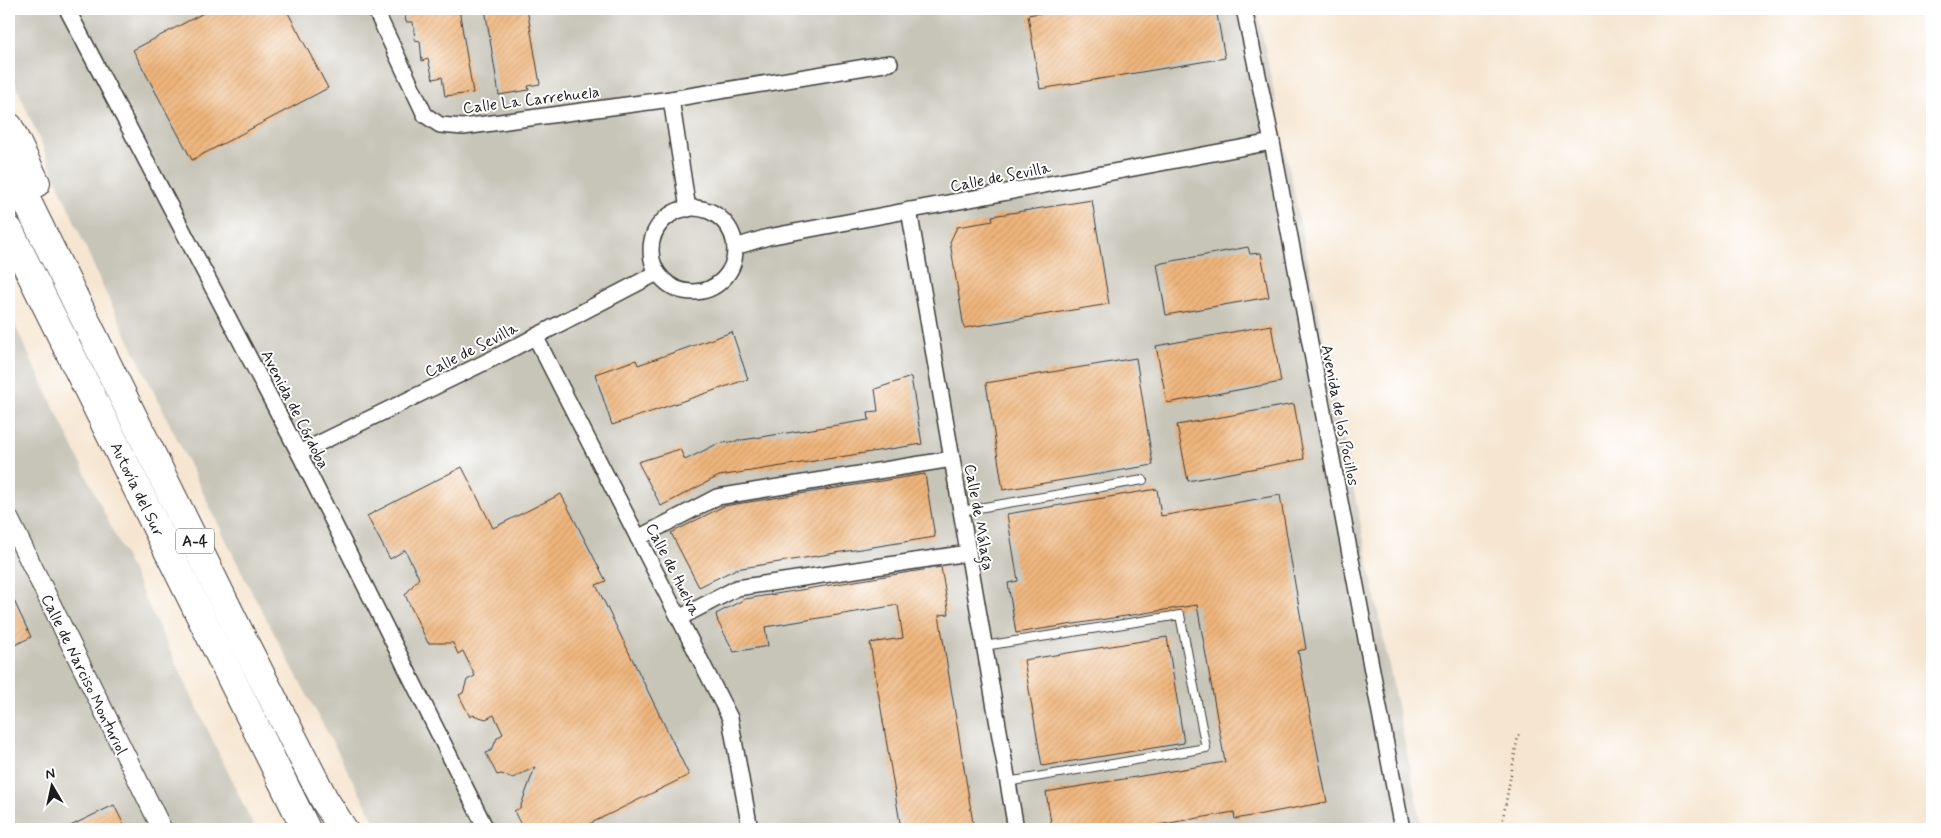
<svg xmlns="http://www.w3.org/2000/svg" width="1941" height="838" viewBox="0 0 1941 838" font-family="Mynerve,sans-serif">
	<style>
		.industrial { fill: #c7c4b8 }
		.building { fill: url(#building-hatch) }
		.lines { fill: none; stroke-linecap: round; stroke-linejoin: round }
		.service-casing { stroke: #3d3a37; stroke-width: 10 }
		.minor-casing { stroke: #3d3a37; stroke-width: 18 }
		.tertiary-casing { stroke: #3d3a37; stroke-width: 21 }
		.motorway-casing { stroke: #3d3a37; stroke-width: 30 }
		.path { stroke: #3d3a37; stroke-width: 2.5; stroke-dasharray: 1 4; stroke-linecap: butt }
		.service { stroke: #fff; stroke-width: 8 }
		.minor { stroke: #fff; stroke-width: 15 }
		.tertiary { stroke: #fff; stroke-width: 19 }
		.motorway { stroke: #fff; stroke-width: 28 }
		.labels { text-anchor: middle; stroke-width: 4; stroke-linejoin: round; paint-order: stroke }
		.shield { fill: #fff; stroke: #606060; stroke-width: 1 }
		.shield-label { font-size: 15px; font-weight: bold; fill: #1c1c1c }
		.street-label { font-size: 16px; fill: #1c1c1c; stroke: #fff }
	</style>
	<defs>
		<pattern id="building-hatch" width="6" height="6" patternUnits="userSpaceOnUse" patternTransform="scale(1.25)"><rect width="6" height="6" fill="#efb57c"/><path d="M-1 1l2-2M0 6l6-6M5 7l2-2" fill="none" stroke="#cc9b6b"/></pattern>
	</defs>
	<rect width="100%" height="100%" fill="#fff"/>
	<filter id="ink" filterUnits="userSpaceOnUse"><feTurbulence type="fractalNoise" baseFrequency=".02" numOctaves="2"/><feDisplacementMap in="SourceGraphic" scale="10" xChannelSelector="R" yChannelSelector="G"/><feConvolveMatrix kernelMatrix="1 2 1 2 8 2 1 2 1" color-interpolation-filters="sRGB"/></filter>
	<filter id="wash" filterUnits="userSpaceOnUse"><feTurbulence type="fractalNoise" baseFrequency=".0096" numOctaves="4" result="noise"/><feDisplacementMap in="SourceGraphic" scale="20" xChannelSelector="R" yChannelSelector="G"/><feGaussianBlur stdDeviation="1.12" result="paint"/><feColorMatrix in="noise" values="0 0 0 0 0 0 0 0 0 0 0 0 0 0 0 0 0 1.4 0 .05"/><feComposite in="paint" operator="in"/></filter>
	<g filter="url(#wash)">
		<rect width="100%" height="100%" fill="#f6e6d1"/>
		<g class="industrial">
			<path d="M9 9H1257L1422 829H379L245 579 101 283 9 69Z"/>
			<path d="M9 313 255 829H9Z"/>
		</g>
		<g id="blocks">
			<g class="building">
				<path d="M211 9H286L328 88 192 160 133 50Z"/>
				<path d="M404 9H459L473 93 445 96 442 77 433 79 428 59 422 61 420 41 415 40 413 22H406Z"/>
				<path d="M485 9H527L540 84 528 86 529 90 499 95Z"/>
				<path d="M1065 9H1216L1225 58 1040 89 1028 15Z"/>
				<path d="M1092 200 1109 304 964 328 950 242 957 227 993 221 992 216Z"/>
				<path d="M1248 247 1250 254 1261 253 1269 297 1166 315 1157 264Z"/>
				<path d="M1271 325 1281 382 1167 403 1156 346Z"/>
				<path d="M732 332 748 379 612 425 595 374 636 360 638 365Z"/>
				<path d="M1136 358 1153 465 1003 490 986 383Z"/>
				<path d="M911 377 922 444 719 476 661 506 638 462 680 449 685 460 717 444 869 420 868 412 878 411 875 389Z"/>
				<path d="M1294 404 1304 459 1188 481 1177 425Z"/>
				<path d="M462 467 493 528 561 494 606 581 596 585 689 775 579 829H523L514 811 520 808 535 767 513 778 501 774 497 775 486 753 492 750 497 738 503 734 494 715 486 719 473 715 470 717 459 695 463 693 467 680 475 676 463 651 458 654 453 643H428L405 595 419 578 405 550 390 559 367 516Z"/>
				<path d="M925 474 935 537 736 569 699 587 671 533 724 506Z"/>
				<path d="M1157 489 1161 516 1280 495 1306 649 1298 651 1327 802 1235 819 1234 812 1134 829H1052L1046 792 1225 762 1197 605 1016 633 1008 583 1018 581 1007 514Z"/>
				<path d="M941 567 949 614 939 615 974 829H901L870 643 903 638 898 605 765 627 768 646 734 652 718 622 716 614 745 599Z"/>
				<path d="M9 590 31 637 9 648Z"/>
				<path d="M1167 637 1184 743 1042 766 1024 660Z"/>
				<path d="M114 805 126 829H64Z"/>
			</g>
		</g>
	</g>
	<g filter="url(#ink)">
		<use href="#blocks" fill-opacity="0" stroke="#3d3a37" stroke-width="1"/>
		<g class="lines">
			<g class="service-casing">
				<g id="service">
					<path d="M961 511 1143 480"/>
					<path d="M984 646 1180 615 1206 748 1007 782"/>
				</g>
			</g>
			<g class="minor-casing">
				<g id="minor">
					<path d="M67 9 299 453 486 829"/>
					<path d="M375 9 425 115 440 125 463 127 671 99 890 63"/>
					<path d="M1244 9 1272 142 1402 829"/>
					<path d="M671 99 688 209"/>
					<circle cx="693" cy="250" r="42"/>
					<path d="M909 210 1016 829"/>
					<path d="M735 247 768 237 1272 142"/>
					<path d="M535 336 730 718 750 829"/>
					<path d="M299 453 502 354 657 273"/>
					<path d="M638 538 717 497 952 459"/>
					<path d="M679 618 737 588 968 553"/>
				</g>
			</g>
			<g class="tertiary-casing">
				<path id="tertiary" d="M9 519 162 829"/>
			</g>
			<g class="motorway-casing">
				<g id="motorway">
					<path d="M9 127 36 183"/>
					<path d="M9 165 246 646 324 799 343 829"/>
					<path d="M9 230 306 829"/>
				</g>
			</g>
			<path class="path" d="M1501 829 1519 731"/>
			<use href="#service" class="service"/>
			<use href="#minor" class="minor"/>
			<use href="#tertiary" class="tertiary"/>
			<use href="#motorway" class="motorway"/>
		</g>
	</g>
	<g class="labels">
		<rect class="shield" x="176" y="528.5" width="38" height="25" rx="4"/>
		<g class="shield-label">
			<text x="195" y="546">A-4</text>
		</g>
		<g class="street-label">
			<text transform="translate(531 99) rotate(-7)" y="6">Calle La Carrehuela</text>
			<text transform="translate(1000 176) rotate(-11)" y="6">Calle de Sevilla</text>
			<text transform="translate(471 349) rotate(-27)" y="6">Calle de Sevilla</text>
			<text transform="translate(296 409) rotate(63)" y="6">Avenida de Córdoba</text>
			<text transform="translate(1341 415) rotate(79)" y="6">Avenida de los Pocillos</text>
			<text transform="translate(138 489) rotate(64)" y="6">Autovía del Sur</text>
			<text transform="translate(980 517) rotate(80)" y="6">Calle de Málaga</text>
			<text transform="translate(674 569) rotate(63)" y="6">Calle de Huelva</text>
			<text transform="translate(85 674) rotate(64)" y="6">Calle de Narciso Monturiol</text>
		</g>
	</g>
	<rect width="1941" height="838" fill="none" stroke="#fff" stroke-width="30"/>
	<g transform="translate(52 786) rotate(351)" stroke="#ffffff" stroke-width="4" paint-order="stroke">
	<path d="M0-4L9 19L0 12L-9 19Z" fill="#1c1c1c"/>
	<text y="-8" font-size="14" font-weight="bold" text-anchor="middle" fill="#1c1c1c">N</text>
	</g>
</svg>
